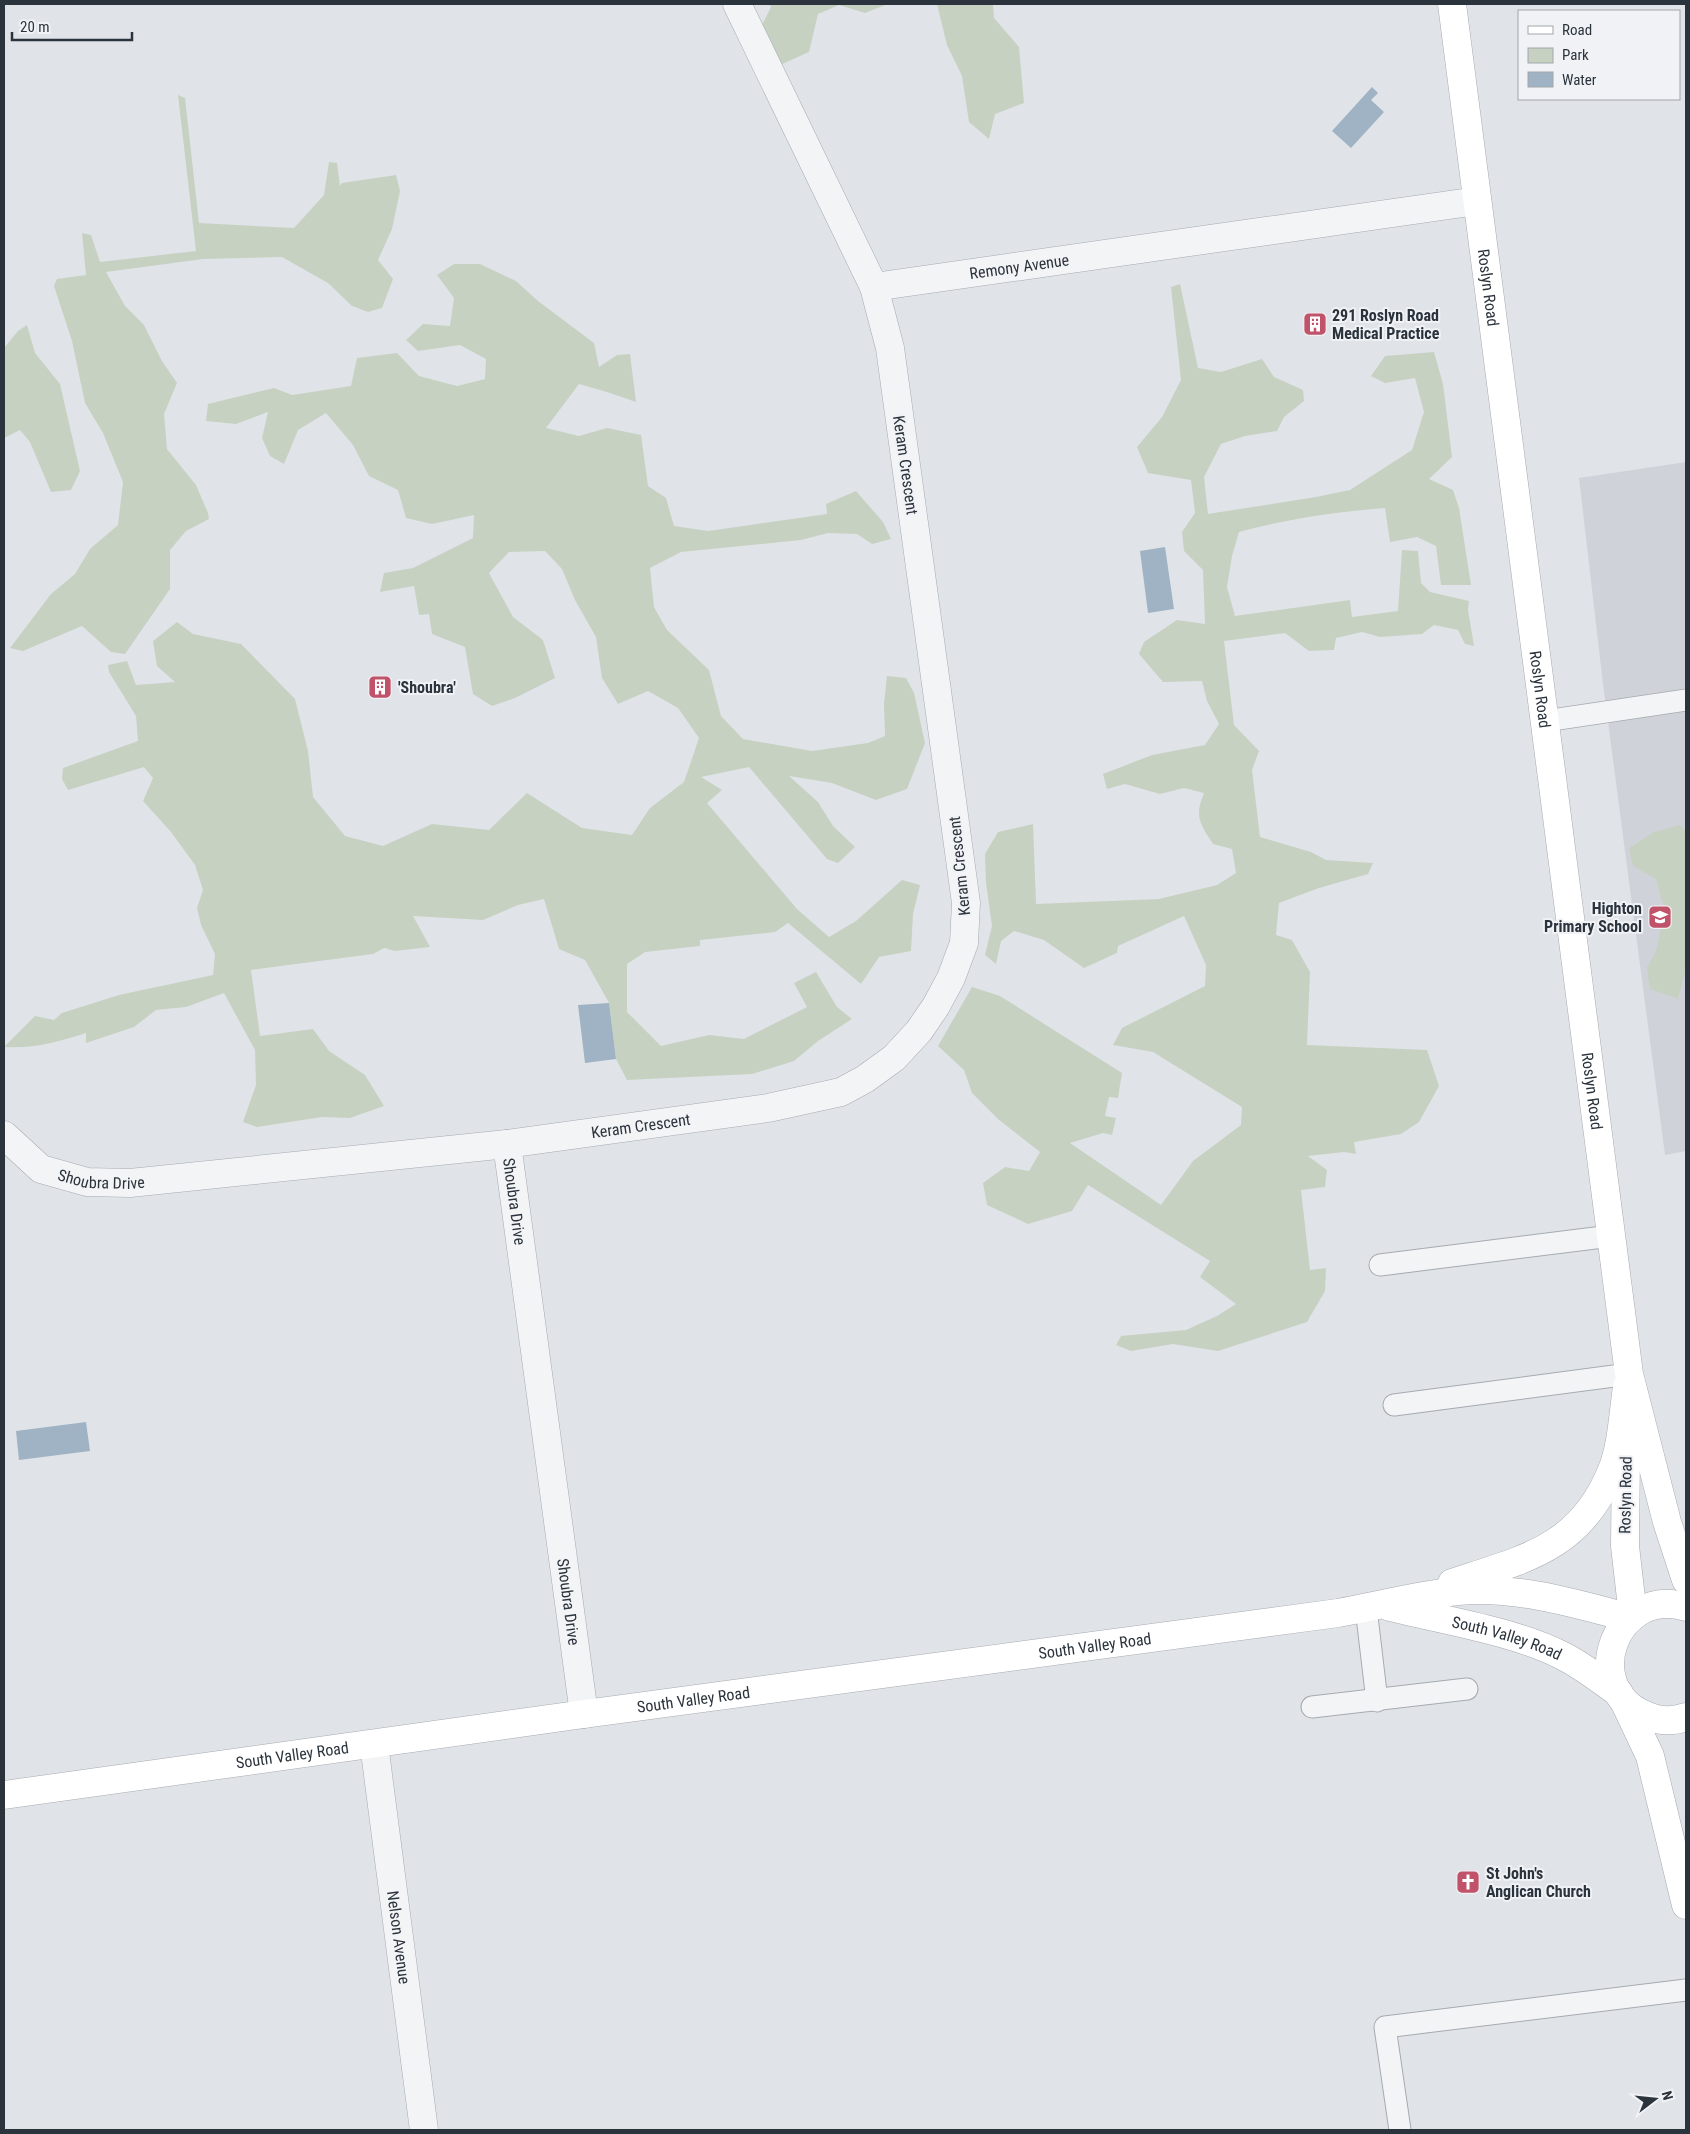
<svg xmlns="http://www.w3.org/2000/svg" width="1690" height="2134" viewBox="0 0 1690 2134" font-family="'Roboto Condensed',sans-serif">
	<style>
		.built { fill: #cfd3d9 }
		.green { fill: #c7d1c2 }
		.water { fill: #9fb3c4 }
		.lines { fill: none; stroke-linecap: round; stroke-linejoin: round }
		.lane-casing { stroke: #a6abb1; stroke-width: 23 }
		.street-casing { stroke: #a6abb1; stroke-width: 29 }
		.secondary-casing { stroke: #a6abb1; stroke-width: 29 }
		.lane { stroke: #f3f4f6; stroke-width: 21 }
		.street { stroke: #f3f4f6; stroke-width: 28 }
		.secondary { stroke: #fff; stroke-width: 28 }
		.labels { text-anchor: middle; stroke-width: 4; stroke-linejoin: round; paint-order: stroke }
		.street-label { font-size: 16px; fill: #2b333d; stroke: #f0f2f5 }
		.poi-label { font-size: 16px; font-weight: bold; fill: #2b333d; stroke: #f0f2f5; text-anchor: start }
	</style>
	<rect width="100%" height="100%" fill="#e0e4e8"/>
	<path class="built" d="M1686 462V1151L1665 1155 1603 684 1579 478Z"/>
	<g class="green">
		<path d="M769 4H888L865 13 839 5 818 14 809 52 780 65 761 27 771 7Z"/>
		<path d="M937 4H993L994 18 1019 47 1024 103 995 114 989 139 969 122 962 76 947 45Z"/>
		<path d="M178 95 185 98 199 223 294 228 324 195 329 162 337 163 340 186 342 183 396 175 400 191 392 229 378 260 393 279 382 308 368 312 352 306 328 283 282 257 203 259 106 272 125 306 144 325 162 361 177 383 164 414 167 449 196 485 208 513 209 519 186 531 170 550V589L125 654 111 652 82 626 23 651 10 648 51 594 75 574 90 549 118 525 123 482 103 433 85 403 72 341 54 286 57 279 86 275 82 233 91 235 100 262 196 251Z"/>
		<path d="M454 264H480L516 281 538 301 594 343 599 367 617 355 630 354 636 402 607 392 579 384 546 428 579 436 607 428 641 435 648 486 666 498 674 526 708 531 827 514 826 504 856 491 883 522 891 539 872 544 857 534 828 533 801 540 681 552 650 568 654 607 667 630 709 670 721 716 743 739 812 751 868 743 885 736 884 704 887 676 906 678 914 693 925 743 907 789 876 800 832 783 789 776 818 802 833 826 855 847 838 863 827 859 749 767 701 777 722 790 707 803 797 909 829 937 856 921 902 880 920 885 913 914 911 951 879 957 861 984 788 923 775 932 700 940V946L645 952 627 964V1012L661 1046 709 1035 744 1039 807 1007 794 983 816 972 837 1007 852 1019 818 1041 794 1061 752 1074 627 1080 616 1059 609 1003 585 960 559 949 544 899 518 905 483 920 413 916 430 947 395 951 384 948 373 954 251 970 260 1036 313 1029 329 1051 365 1075 384 1106 350 1118 322 1117 257 1127 243 1122 256 1085 255 1050 224 993 186 1007 156 1010 134 1027 86 1043V1033C58 1042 33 1049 4 1047L35 1016 54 1020 62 1013 119 995 213 975 215 954 201 925 197 908 203 890 195 865 171 832 143 801 153 778 144 767 68 790 62 779 63 768 138 741 136 716 109 672 108 665 127 661 136 685 175 682 157 666 153 641 177 622 193 634 241 644 295 699 308 751 313 797 345 836 383 846 432 824 489 830 527 793 582 828 632 835 650 808 684 782 699 738 678 708 648 691 618 704 602 678 596 637 575 600 562 569 545 551 509 552 489 573 513 617 543 640 555 678 515 698 492 706 473 694 465 647 432 634 429 614 419 615 414 586 380 592 384 573 413 568 473 538 474 515 432 524 406 518 398 490 369 476 353 445 326 413 298 430 284 464 270 456 262 438 268 412 236 424 206 421 208 404 274 388 292 395 351 386 357 358 397 353 419 376 457 386 485 379 486 359 460 345 418 351 406 340 423 324 450 326 454 298 437 275Z"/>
		<path d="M1180 284 1198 368 1221 372 1262 359 1274 377 1303 390 1304 401 1284 417 1277 431 1245 436 1221 444 1204 477 1208 514 1316 497 1350 490 1412 450 1424 412 1415 378 1385 383 1371 376 1385 356 1434 352 1443 384 1452 457 1429 479 1453 490 1459 508 1471 585H1441L1436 546 1417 537 1390 542 1385 508C1336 512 1286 519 1239 532L1232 556 1227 587 1235 616 1350 600 1352 617 1398 611 1402 550 1418 551 1421 583 1430 592 1469 601 1468 610 1474 646 1465 644 1458 630 1434 625 1422 634 1380 637 1362 632 1336 638 1334 650 1309 651 1285 633 1224 641 1234 725 1259 751 1252 770 1260 837 1311 852 1326 860 1373 863 1368 874 1319 888 1279 903 1276 935 1292 940 1310 972 1307 1045 1427 1050 1439 1086 1419 1122 1401 1134 1354 1142 1356 1154 1344 1152 1308 1156 1327 1170 1325 1187 1301 1190 1310 1270 1326 1268 1325 1291 1307 1322 1218 1351 1173 1344 1131 1351 1116 1345 1121 1336 1186 1330 1217 1316 1236 1304 1200 1277 1210 1261 1088 1185 1072 1211 1028 1224 987 1205 983 1183 1005 1167 1029 1171 1040 1152 998 1119 972 1093 964 1070 938 1046 972 987 1000 996 1122 1073 1118 1098 1109 1097 1105 1116 1116 1118 1112 1135 1103 1133 1070 1143 1161 1205 1193 1161 1241 1125 1242 1107 1153 1052 1113 1045 1122 1028 1205 986 1206 965 1184 916 1118 946 1117 953 1084 968 1044 940 1014 931 1001 941 996 964 985 955 992 926 986 883 985 854 998 832 1033 824 1036 904 1159 899 1217 885 1236 873 1232 849 1213 844C1200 824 1194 816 1204 793L1184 788 1160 794 1125 784 1107 789 1103 774 1152 755 1205 745 1219 724 1207 701 1202 681 1163 682 1139 654 1144 642 1177 620 1205 624 1203 570 1184 551 1182 532 1195 513 1191 480 1148 473 1137 447 1162 417 1181 380 1171 287Z"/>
		<path d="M27 325 35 353 60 384 80 471 71 490 51 492 30 442 20 430 4 438V348L18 331Z"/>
		<path d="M1680 825 1686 831V968L1678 999 1650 989 1647 968 1656 951 1665 911 1656 879 1633 866 1629 848 1654 832Z"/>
	</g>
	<g class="water">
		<path d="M1372 87 1378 93 1371 100 1384 112 1351 148 1332 131Z"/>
		<path d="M1165 547 1174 609 1148 613 1140 551Z"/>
		<path d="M609 1003 616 1059 585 1063 578 1005Z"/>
		<path d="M86 1422 90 1451 19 1460 16 1431Z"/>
	</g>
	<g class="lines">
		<g class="lane-casing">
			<g id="lane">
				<path d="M1545 721 1686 700"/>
				<path d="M1380 1265 1611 1236"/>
				<path d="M1394 1405 1629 1374"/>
				<path d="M1366 1608 1377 1701"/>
				<path d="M1312 1707 1467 1689"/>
				<path d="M1400 2130 1385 2027 1686 1990"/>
			</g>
		</g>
		<g class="street-casing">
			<g id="street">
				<path id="s1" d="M737 4 874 287 1477 201"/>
				<path id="s2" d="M4 1135 41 1169 87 1182 130 1183 507 1144 584 1714"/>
				<path id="s3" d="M507 1144 768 1108 841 1092 865 1079 894 1058 919 1031 936 1006 951 978 964 943 966 903 890 348 874 287"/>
				<path id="s4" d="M374 1744 424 2130"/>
			</g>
		</g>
		<g class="secondary-casing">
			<g id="secondary">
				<path id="s5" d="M1452 4 1629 1374 1667 1522 1686 1580"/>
				<path d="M1626 1451 1625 1546 1633 1616"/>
				<path d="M1452 1583C1525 1559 1581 1548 1612 1470 1622 1445 1623 1414 1627 1387"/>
				<path id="s6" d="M1390 1607C1443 1620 1513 1631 1561 1655 1582 1665 1600 1680 1619 1693"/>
				<path d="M1686 1607C1616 1585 1578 1687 1645 1715 1658 1721 1672 1722 1686 1717"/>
				<path d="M1624 1701 1650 1756 1686 1905"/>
				<path id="s7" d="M4 1795 584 1714 1338 1613C1378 1606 1418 1595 1458 1591 1517 1586 1574 1603 1630 1618"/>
			</g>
		</g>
		<use href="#lane" class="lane"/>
		<use href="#street" class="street"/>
		<use href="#secondary" class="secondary"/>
	</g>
	<defs>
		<g id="building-square" transform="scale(1.25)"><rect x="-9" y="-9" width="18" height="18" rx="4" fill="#c05269" stroke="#f0f2f5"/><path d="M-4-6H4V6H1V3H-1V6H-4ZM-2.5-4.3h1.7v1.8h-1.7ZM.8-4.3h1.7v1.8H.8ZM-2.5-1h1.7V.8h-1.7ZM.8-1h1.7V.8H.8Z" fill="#fff"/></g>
		<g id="school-square" transform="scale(1.25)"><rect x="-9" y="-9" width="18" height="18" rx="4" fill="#c05269" stroke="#f0f2f5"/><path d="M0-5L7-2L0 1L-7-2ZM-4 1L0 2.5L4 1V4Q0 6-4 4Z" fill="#fff"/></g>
		<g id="church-square" transform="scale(1.25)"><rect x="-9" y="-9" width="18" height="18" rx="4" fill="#c05269" stroke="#f0f2f5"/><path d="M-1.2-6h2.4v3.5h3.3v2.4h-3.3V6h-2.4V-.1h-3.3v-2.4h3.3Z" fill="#fff"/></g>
	</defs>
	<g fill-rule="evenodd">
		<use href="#building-square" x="1315" y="324"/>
		<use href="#building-square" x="380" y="687"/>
		<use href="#school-square" x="1660" y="917"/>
		<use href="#church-square" x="1468" y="1882"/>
	</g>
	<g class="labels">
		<g class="street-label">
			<text dy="6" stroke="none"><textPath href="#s1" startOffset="461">Remony Avenue</textPath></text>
			<text dy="6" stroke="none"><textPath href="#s5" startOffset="286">Roslyn Road</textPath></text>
			<text transform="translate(906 465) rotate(82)" y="6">Keram Crescent</text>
			<text dy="6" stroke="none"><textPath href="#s5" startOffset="691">Roslyn Road</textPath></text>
			<text transform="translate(959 866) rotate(-96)" y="6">Keram Crescent</text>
			<text dy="6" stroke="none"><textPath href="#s5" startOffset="1096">Roslyn Road</textPath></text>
			<text dy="6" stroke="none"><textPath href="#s3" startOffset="135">Keram Crescent</textPath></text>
			<text dy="6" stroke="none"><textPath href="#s2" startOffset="112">Shoubra Drive</textPath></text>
			<text dy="6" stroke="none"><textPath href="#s2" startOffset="578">Shoubra Drive</textPath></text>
			<text transform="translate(1625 1495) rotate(-89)" y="6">Roslyn Road</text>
			<text dy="6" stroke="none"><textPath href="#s2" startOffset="982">Shoubra Drive</textPath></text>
			<text dy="6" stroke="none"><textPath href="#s6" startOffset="121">South Valley Road</textPath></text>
			<text dy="6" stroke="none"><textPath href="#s7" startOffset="1101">South Valley Road</textPath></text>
			<text dy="6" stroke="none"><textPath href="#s7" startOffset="696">South Valley Road</textPath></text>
			<text dy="6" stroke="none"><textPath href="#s7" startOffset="291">South Valley Road</textPath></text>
			<text dy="6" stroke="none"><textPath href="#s4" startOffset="195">Nelson Avenue</textPath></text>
		</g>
		<g class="poi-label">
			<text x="1332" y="321">291 Roslyn Road<tspan x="1332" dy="18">Medical Practice</tspan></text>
			<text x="398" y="693">'Shoubra'</text>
			<text x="1642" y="914" text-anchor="end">Highton<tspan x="1642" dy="18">Primary School</tspan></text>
			<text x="1486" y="1879">St John's<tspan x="1486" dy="18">Anglican Church</tspan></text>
		</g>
	</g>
	<rect width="1690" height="2134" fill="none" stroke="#2b333d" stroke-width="10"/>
	<rect x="1518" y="10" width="162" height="90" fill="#f0f2f5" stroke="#a1a6ab"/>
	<rect x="1528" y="26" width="25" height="8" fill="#ffffff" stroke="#a1a6ab"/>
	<text x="1562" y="35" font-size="15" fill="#2b333d">Road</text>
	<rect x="1528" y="48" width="25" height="15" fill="#c7d1c2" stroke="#a1a6ab"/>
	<text x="1562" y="60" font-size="15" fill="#2b333d">Park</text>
	<rect x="1528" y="72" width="25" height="15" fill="#9fb3c4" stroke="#a1a6ab"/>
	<text x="1562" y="85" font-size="15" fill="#2b333d">Water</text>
	<g transform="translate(1655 2099) rotate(74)" stroke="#f0f2f5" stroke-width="4" paint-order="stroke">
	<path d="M0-4L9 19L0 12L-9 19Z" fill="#2b333d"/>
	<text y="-8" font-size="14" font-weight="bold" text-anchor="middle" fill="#2b333d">N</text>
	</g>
	<path d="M12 32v8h120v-8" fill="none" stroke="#2b333d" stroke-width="2.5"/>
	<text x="20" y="32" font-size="15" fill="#2b333d" stroke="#f0f2f5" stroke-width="4" paint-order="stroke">20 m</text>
</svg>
